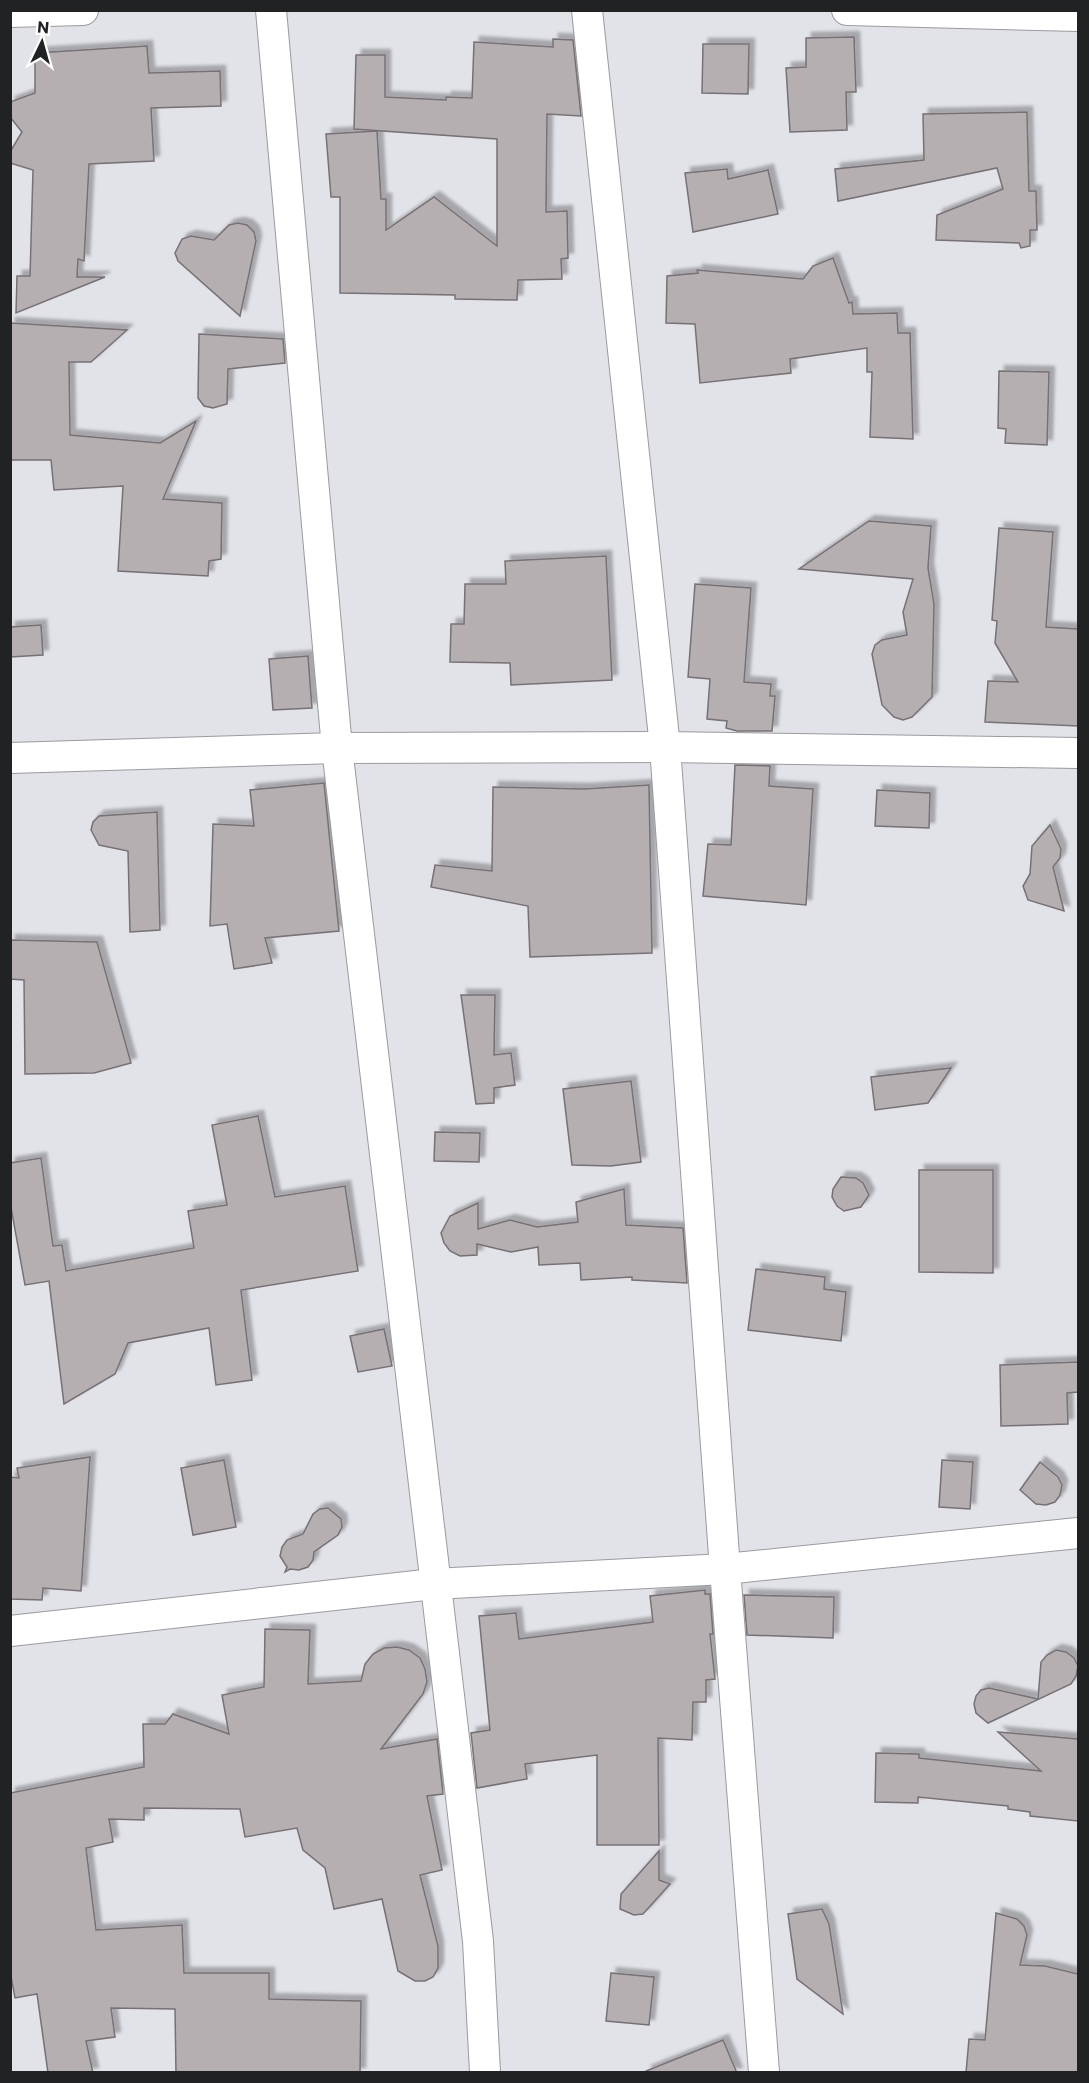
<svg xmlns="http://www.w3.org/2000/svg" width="1089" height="2083" viewBox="0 0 1089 2083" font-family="Commissioner,sans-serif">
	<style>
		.building { fill: #b5afb2; stroke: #777175; stroke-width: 1.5; filter: url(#shadow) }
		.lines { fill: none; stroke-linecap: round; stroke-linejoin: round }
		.minor-casing { stroke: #9a9aa0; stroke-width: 32 }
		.minor { stroke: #fff; stroke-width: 30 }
	</style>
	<defs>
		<filter id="shadow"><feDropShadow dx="5.5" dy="-5.5" stdDeviation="1.5" flood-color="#0004"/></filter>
	</defs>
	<rect width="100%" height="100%" fill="#e2e3e9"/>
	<g class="building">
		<path d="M854 37 856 92H846L847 130 790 132 786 68 806 67V38Z"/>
		<path d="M553 39 573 40 581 116 547 114 546 212 567 211 568 258 561 259 562 279 518 280 517 300 455 299V295L340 293V197H331L326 134 377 131 381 199H386V230L434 197 497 246V139L354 129 356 55H385V97L446 100V97L472 98 474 42 553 47Z"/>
		<path d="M703 44H749L748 94 702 93Z"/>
		<path d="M147 46 149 73 220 71 221 106 151 108 154 161 89 164 84 261 78 259 77 277H105L16 313 17 276H30L33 170 10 163V152L22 132 10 117V102L35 93V53Z"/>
		<path d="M1027 112 1029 191H1036L1037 230H1030V246L1021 248 1019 243 936 240 937 215 1003 189 997 168 838 201 835 169 924 160 923 114Z"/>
		<path d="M727 169 728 179 768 170 778 214 693 232 685 173Z"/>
		<path d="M238 223 247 225 254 232 256 241 240 316 178 261 175 253 182 239 191 236 214 240 229 225Z"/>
		<path d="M833 258 849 303 852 302 853 314 897 313 898 333H910L913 439 870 437 872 372H867V348L790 359 791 373 700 383 695 324 666 323 667 276 698 273 697 270 803 279 813 266Z"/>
		<path d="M10 323 127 330 91 362H69L70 435 160 443 196 421 163 499 222 503 221 559 209 561 208 576 118 571 123 486 54 490 51 460H10Z"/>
		<path d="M199 334 283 339 285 363 228 369 227 404 213 408 204 406 198 398Z"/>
		<path d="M999 371 1049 372 1047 445 1005 443 1006 429 998 428Z"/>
		<path d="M869 521 931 526 928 568 934 604 932 697 912 717 903 720 894 717 882 705 872 654 875 645 882 640 907 635 903 612 913 579 799 569Z"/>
		<path d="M999 528 1053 532 1046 627 1078 629V726L985 722 988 681 1018 682 995 643 997 621 992 620Z"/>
		<path d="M606 556 612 680 511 685 510 663 450 662 451 624H464L465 584H506L505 561Z"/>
		<path d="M695 584 751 588 744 682 771 684 770 696H775L772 731H737L726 728 727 721 707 719 710 679 688 677Z"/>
		<path d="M41 625 43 655 10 657V627Z"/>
		<path d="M308 656 312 708 273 710 269 659Z"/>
		<path d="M735 765 770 766 769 786 813 789 806 905 703 896 708 844 731 845Z"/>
		<path d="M324 783 339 931 265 938 272 963 234 969 227 924 210 926 213 824 254 826 250 790Z"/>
		<path d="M649 785 652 953 530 957 528 906 431 887 435 865 492 871 493 787 584 789Z"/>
		<path d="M877 790 930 793 929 828 875 826Z"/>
		<path d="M157 812 160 930 130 932 128 851 99 845 91 830 93 822 99 816Z"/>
		<path d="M1050 825 1061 849 1060 858 1053 867 1064 911 1028 900 1023 886 1030 874 1032 846Z"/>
		<path d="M10 940 97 942 131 1063 94 1073 25 1074 24 980 10 979Z"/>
		<path d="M461 995H495L494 1055 511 1053 515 1085 494 1088V1103L476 1104Z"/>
		<path d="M951 1068 928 1103 875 1110 871 1077Z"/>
		<path d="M631 1081 641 1162 611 1166 572 1165 563 1089Z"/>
		<path d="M258 1116 275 1197 345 1186 358 1271 241 1290 252 1380 216 1385 209 1328 128 1343 115 1374 64 1404 49 1281 25 1285 10 1202V1163L41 1158 53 1246 62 1245 66 1271 194 1248 188 1211 227 1205 212 1125Z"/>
		<path d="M435 1132 480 1133 479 1162 434 1161Z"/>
		<path d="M919 1170H993V1273L919 1272Z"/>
		<path d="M841 1177 856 1178 863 1183 869 1195 861 1207 844 1211 837 1206 832 1197 833 1189Z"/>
		<path d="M624 1189 626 1225 683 1228 687 1283 632 1280V1277L581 1280 580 1263 539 1265 538 1247 511 1252 477 1244V1255L460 1256 450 1251 444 1243 441 1233 450 1216 478 1203V1229L510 1220 537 1227 578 1222 576 1202Z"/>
		<path d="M756 1269 825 1277 824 1289 846 1292 841 1341 748 1330Z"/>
		<path d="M384 1329 392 1366 358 1372 350 1336Z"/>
		<path d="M1078 1362V1392L1067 1393 1068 1424 1001 1426 1000 1365Z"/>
		<path d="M90 1457 81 1591 43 1588 42 1600 10 1599V1477L19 1478 17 1468Z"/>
		<path d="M224 1460 236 1527 193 1535 181 1468Z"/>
		<path d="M942 1460 973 1462 970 1509 939 1507Z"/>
		<path d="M1040 1462 1058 1477 1062 1485 1060 1495 1055 1502 1046 1505 1036 1504 1020 1490Z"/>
		<path d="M328 1508 341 1519 342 1527 338 1535 314 1552 313 1560 308 1567 299 1570 290 1569 285 1572 287 1567 280 1556 282 1547 287 1540 303 1534 313 1514 320 1509Z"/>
		<path d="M705 1590V1594H710L713 1634H710L715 1679 706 1680V1702H693L692 1740 658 1738 659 1845H597V1755L525 1764 527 1779 477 1788 471 1733 490 1730 479 1616 516 1613 519 1639 653 1622 650 1596Z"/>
		<path d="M744 1595 834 1597 833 1638 747 1635Z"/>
		<path d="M265 1629 310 1630 308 1684 361 1681 365 1664 373 1654 384 1648 397 1647 409 1650 420 1658 425 1669 427 1682 423 1694 381 1749 437 1739 443 1794 427 1796 442 1870 420 1875 438 1946V1968L433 1977 425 1981H415L398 1971 382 1899 334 1909 325 1868 303 1850 297 1828 245 1837 240 1809 144 1808V1820L109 1819 113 1842 86 1848 96 1930 182 1925 184 1973H269V1999L361 2001 360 2073H176L175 2009 111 2008 115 2037 86 2041 93 2073H48L37 1994 15 1998 10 1971V1793L144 1767 143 1724H165L173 1714 229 1734 222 1695 264 1687Z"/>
		<path d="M1056 1650 1066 1652 1074 1658 1078 1666 1076 1676 1071 1684 988 1723 976 1713 974 1704 976 1696 981 1690 989 1688 1038 1699 1041 1662 1047 1655Z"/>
		<path d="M998 1732 1078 1739V1821L1030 1816V1812L1008 1809V1806L918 1797V1803L875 1802 876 1753 919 1754V1758L1041 1771Z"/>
		<path d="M659 1851V1880L670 1884 643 1914 634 1915 620 1909 621 1894Z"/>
		<path d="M822 1909 829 1924 843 2014 797 1979 788 1914Z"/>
		<path d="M996 1913 1017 1919 1024 1926 1027 1935 1020 1965 1045 1966 1078 1974V2073H966L969 2039 985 2040Z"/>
		<path d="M611 1973 654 1977 649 2025 606 2021Z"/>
		<path d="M723 2040 737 2073H646V2071Z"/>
	</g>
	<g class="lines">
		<g class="minor-casing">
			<g id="minor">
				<path d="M271 10 337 748 478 1941 485 2072"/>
				<path d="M587 10 665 747 725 1569 764 2072"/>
				<path d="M847 10 1078 16"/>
				<path d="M10 12 83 10"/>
				<path d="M10 758 337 748 665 747 1078 753"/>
				<path d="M10 1631 434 1584 725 1569 1078 1533"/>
			</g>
		</g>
		<use href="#minor" class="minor"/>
	</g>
	<rect width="1089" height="2083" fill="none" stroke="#212224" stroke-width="24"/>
	<g transform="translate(42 42) rotate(5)" stroke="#ffffff" stroke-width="4.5" paint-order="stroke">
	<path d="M0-4.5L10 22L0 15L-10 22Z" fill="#212224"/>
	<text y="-9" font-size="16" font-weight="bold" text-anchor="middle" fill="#212224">N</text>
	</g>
</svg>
